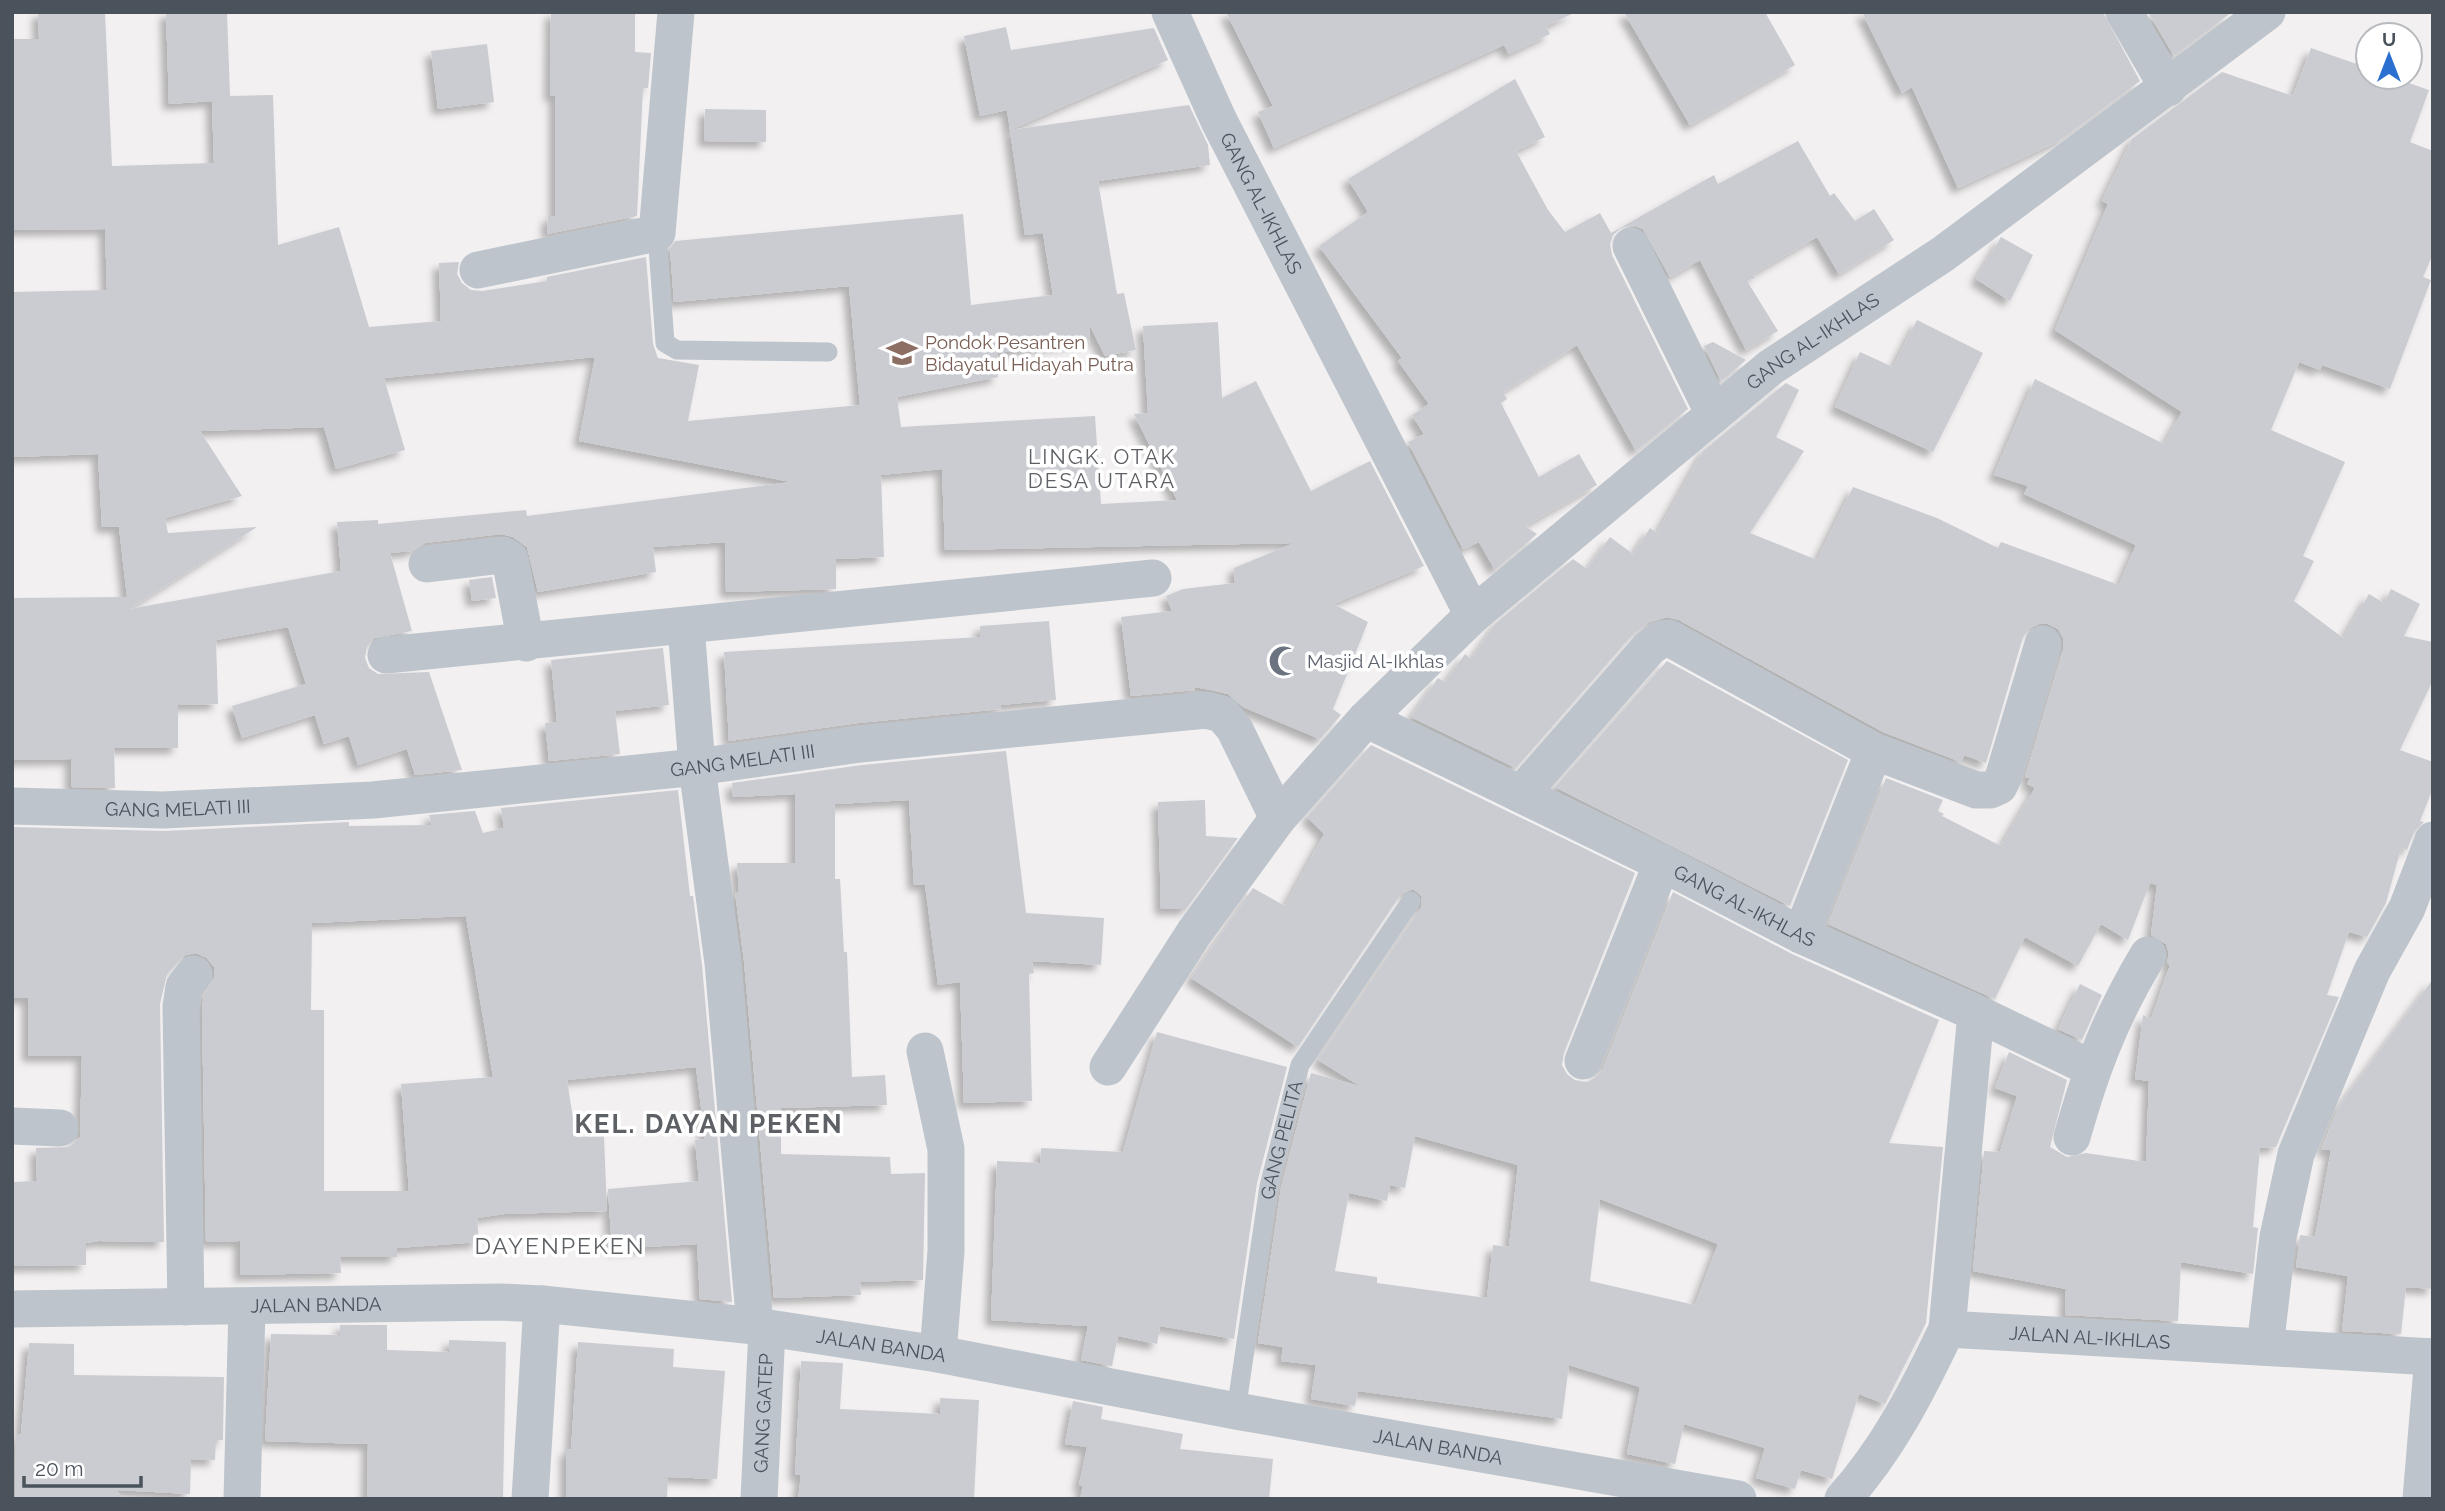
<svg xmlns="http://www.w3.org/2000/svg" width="2445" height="1511" viewBox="0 0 2445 1511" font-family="Raleway,sans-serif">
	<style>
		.building { fill: #cbccd2; fill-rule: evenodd; filter: url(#shadow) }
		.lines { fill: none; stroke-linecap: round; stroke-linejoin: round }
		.lane { stroke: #bdc4cb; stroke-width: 19 }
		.street { stroke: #bdc4cb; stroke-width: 37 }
		.labels { text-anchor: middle; stroke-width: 7; stroke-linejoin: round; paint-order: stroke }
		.street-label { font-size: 19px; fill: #4a535c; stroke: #fff }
		.education-label { font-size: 19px; fill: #785e54; stroke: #fff; text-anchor: start }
		.worship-label { font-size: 19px; fill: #5b616d; stroke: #fff; text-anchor: start }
		.neighbourhood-label { font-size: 21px; letter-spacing: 2px; fill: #5d6064; stroke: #fff }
		.quarter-label { font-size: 23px; letter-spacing: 2px; fill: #5d6064; stroke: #fff }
		.district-label { font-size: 26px; font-weight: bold; letter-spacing: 2px; fill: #5d6064; stroke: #fff }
	</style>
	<defs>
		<filter id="shadow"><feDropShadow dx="-6" dy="6" stdDeviation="3.5" flood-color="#0004"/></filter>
	</defs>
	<rect width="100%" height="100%" fill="#f2f0f0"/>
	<g class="building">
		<path d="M38 12H105L112 166 214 163 212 101 169 104 166 12H227L230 96 273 95 278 245 339 227 369 327 441 321 439 263 459 262 457 274 462 283 471 290 482 291 547 281V277L646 257 653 344 658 358 699 365 688 421 860 405 849 286 674 302 670 248 675 241 963 214 971 305 1053 295 1043 233 1025 235 1010 130 1189 105 1208 145 1210 165 1098 181 1117 294 1124 293 1136 350 1105 356 1089 324 1090 341 997 353 998 377 897 397 901 427 1095 416 1101 504 1177 500 1134 414 1148 413 1143 326 1218 322 1222 398 1256 381 1311 491 1370 461 1424 566 1333 604 1368 622 1333 709 1341 715 1320 739 1243 707 1228 694 1211 690 1195 687V690L1131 696 1121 617 1172 611 1166 596 1183 589 1235 583 1234 568 1294 543 945 550 942 469 881 475 884 557 836 559V589L726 592 725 542 653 547 656 572 538 592 527 547 513 537 501 534 425 543 411 551 390 553 412 631 374 638 367 646 365 658 369 668 378 674 429 672 462 770 415 775 407 749 358 765 349 736 324 744 315 715 242 738 232 706 306 684 288 627 216 640 218 704 178 705V748H114L115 788 71 787V759L12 760V598L127 597 119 527H102L98 454 12 457V292L107 290 105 229 12 230V39H39ZM595 357 579 441 791 482 527 516 526 510 378 524V520L337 522 341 571 129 609 257 527 168 533 165 518 242 496 200 431 324 427 336 469 405 450 384 378Z"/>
		<path d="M551 12H635V52L651 53 648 88H643L637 216 547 234 548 216H555V95L550 96Z"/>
		<path d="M1226 12H1576L1546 26 1550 34 1509 54 1504 45 1274 148 1258 112 1273 106Z"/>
		<path d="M1624 12H1765L1795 65 1690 125Z"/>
		<path d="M1862 12H2103L2140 81 2059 141 1958 188 1912 87 1902 93Z"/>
		<path d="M2148 12H2232L2174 56Z"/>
		<path d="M1006 27 1011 50 1154 28 1168 60 1010 130 1007 110 980 116 964 36Z"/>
		<path d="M487 44 494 102 438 109 431 51Z"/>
		<path d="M2311 48 2368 68V77H2392L2429 90 2410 142 2433 151V254L2423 277 2431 280 2390 389 2322 365 2320 370 2299 362 2271 430 2345 462 2303 556 2314 561 2294 601 2343 638 2369 594 2384 603 2391 589 2420 604 2404 636 2433 642V680L2400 750 2433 762V788L2420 821 2424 822 2414 832 2407 850 2401 848 2386 903 2367 937 2349 932 2327 995 2339 997 2276 1147 2260 1148 2253 1227 2258 1228 2253 1274 2181 1262 2178 1321 2065 1315 2066 1289 1973 1271 1984 1151 2000 1152 2017 1096 1995 1088 2009 1052 2067 1080 2050 1147 2067 1157 2086 1153 2146 1162 2149 1081 2135 1079 2143 1015 2151 1019 2170 965 2167 963 2169 954 2166 944 2151 935 2157 885 2150 883 2128 940 2101 924 2078 966 2025 937 1995 999 1828 924 1886 778 1943 800 1938 811 1944 814 1942 816 2001 846 2035 788 2027 784 2030 778 2025 777 2063 650V638L2058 629 2048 624H2039L2029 628 2023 637 1986 763 1964 755 1961 762 1883 732 1679 620 1667 617 1649 622 1633 634 1516 768 1411 717 1438 678 1445 682 1465 654 1471 659 1496 623 1573 559 1587 569 1610 537 1633 554 1650 528 1657 533 1703 451 1786 383 1799 390 1776 437 1804 451 1750 533 1817 560 1853 487 1937 518 1998 548 2001 542 2119 585 2136 545 2024 494 2028 486 1994 475 2035 379 2164 444 2182 412 2055 330 2108 204 2102 201 2132 139 2222 72 2293 96Z"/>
		<path d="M1515 79 1545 137 1516 151 1548 210 1565 232 1600 213 1611 233 1714 175 1718 184 1798 141 1830 196 1834 193 1855 221 1874 209 1894 240 1839 274 1817 237 1753 274 1755 278 1747 281 1778 331 1746 350 1700 260 1670 277 1643 229 1633 225 1621 228 1613 235 1610 244 1612 255 1688 409 1636 451 1577 345 1503 392 1507 399 1501 403 1539 477 1579 454 1597 485 1525 526 1537 534 1495 570 1479 542 1463 549 1408 442 1424 434 1412 415 1429 404 1398 361 1402 358 1319 246 1368 212 1348 179Z"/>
		<path d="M705 109 766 110V142L704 141Z"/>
		<path d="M2001 237 2033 255 2010 301 1976 279Z"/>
		<path d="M1917 320 1983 353 1933 452 1835 407 1860 352 1893 367Z"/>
		<path d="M1713 342 1746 360 1721 381 1704 346Z"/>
		<path d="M492 577 496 598 472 601 469 580Z"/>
		<path d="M1049 621 1056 700 1000 705 1001 709 858 723 729 741 724 652 980 637V626Z"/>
		<path d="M663 648 669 705 615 711 620 754 549 761 545 723 557 722 551 660Z"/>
		<path d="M1667 661 1848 760 1790 906 1555 787Z"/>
		<path d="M1371 745 1635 873 1564 1053 1562 1065 1567 1074 1575 1080 1587 1082 1596 1077 1603 1069 1673 892 1792 954 1939 1020 1889 1143 1943 1147 1926 1323 1885 1404 1859 1394 1832 1479 1801 1470 1795 1489 1756 1478 1765 1448 1684 1424 1675 1464 1627 1454 1640 1387 1569 1365 1562 1419 1358 1391 1355 1406 1311 1399 1316 1365 1281 1361 1283 1347 1258 1343 1281 1188 1311 1073 1360 1086 1318 1060 1421 908 1422 896 1413 889 1401 894 1298 1047 1191 978 1253 888 1285 906 1324 834 1307 817ZM1415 1136 1518 1165 1509 1247 1493 1245 1487 1298 1377 1283V1277L1335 1271 1349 1193 1387 1201 1390 1185 1405 1188ZM1600 1199 1718 1244 1695 1305 1590 1281Z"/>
		<path d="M1006 751 1026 913 1104 918 1101 965 1032 961 1034 973 1029 974 1032 1101 964 1103 960 982 938 985 925 884 914 885 909 800 835 804V879H840L844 952H847L852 1077 885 1075 887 1105 781 1108V1154L890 1157 891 1174 925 1173 923 1280 860 1282 861 1295 774 1298 744 961 735 892H739L737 863H795V794L733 797 732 783 862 765Z"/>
		<path d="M678 790 690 896H693L702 965 732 1302 700 1299 697 1244 612 1249 608 1189 699 1181 695 1140 705 1139 696 1067 567 1080 576 1137 604 1136 607 1211 504 1214 477 1218 479 1242 397 1248V1257H340L341 1273 240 1275V1241L206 1242 202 1008 204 995 215 976 214 967 207 958 196 953 185 955 167 974 160 1004 164 1242 99 1241 86 1243V1265L12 1266V1182L37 1181 36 1148 69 1147 80 1137 82 1056H28V998H12V827L164 831 349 822V826L432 825 429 815 475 811 483 833 504 828 501 808ZM466 916 493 1077 401 1084 409 1191H324V1010H311L312 923Z"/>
		<path d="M1205 800 1206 836 1238 838 1186 909H1161L1158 802Z"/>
		<path d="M2433 979V1289L2406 1287 2401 1334 2342 1331 2348 1276 2296 1267 2300 1235 2315 1237 2331 1150H2321L2339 1106Z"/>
		<path d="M2080 984 2102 995 2082 1040 2058 1029Z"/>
		<path d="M1157 1032 1287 1067 1257 1183 1234 1339 1160 1326 1157 1344 1118 1336 1112 1366 1081 1360 1088 1326 991 1320 997 1161 1040 1163 1041 1148 1123 1152Z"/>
		<path d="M340 1325H387V1350L449 1352V1340L506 1342 503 1498 367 1499 368 1444 265 1441 271 1334 340 1335Z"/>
		<path d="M578 1342 674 1349 673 1367 725 1371 717 1479 668 1477 667 1499H566V1449L571 1450Z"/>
		<path d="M29 1343 74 1344V1375L224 1377 223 1440H216L215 1460 191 1459 190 1494 117 1490 122 1499H15L16 1434H21Z"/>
		<path d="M801 1361 843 1363 840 1409 940 1414V1398L979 1400 974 1499H798L801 1475H795Z"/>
		<path d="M1073 1401 1103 1407 1101 1419 1183 1434 1180 1449 1273 1459 1269 1499H1080L1083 1486 1079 1485 1087 1447 1065 1444Z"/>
	</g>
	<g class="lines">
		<g class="lane">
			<path d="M657 233 665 343 677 350 828 352"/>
			<path id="s1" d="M1236 1411 1269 1186 1300 1065 1411 901"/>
		</g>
		<g class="street">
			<path id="s2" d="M1170 12 1219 121 1473 615"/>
			<path d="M2124 12 2168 88"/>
			<path d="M1631 246 1714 414"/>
			<path d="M478 270 657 233 676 12"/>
			<path d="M427 564 503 555 510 559 526 643"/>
			<path d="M686 626 697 767 723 963 755 1326"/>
			<path d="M386 655 1153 578"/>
			<path id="s3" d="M1366 719 1662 863 1801 935 1976 1013 1947 1329"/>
			<path d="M1521 794 1649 648 1661 639 1669 638 1874 751 1976 790H1990L1999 786 2004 775 2043 644"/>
			<path id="s4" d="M12 806 163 810 373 800 697 767 860 744 1206 710 1222 714 1234 728 1278 818"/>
			<path d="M1801 935 1874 751"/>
			<path d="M1976 1013 2091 1068"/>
			<path d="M925 1051 946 1149V1251L938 1354"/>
			<path d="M1583 1061 1662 863"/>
			<path id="s5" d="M1108 1067 1194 933 1278 818 1366 719 1473 615 1771 367 1943 254 2267 12"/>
			<path d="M12 1126 60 1128"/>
			<path d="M2072 1137C2092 1066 2110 1019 2148 955"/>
			<path d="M186 1307 181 1007 184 987 194 974"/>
			<path id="s6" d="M12 1309 500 1302 542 1304 755 1326 938 1354 1236 1411 1738 1499"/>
			<path d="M2265 1347 2278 1237 2296 1154 2372 971 2407 908 2433 840"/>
			<path d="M242 1499 247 1307"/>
			<path d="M530 1499 542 1304"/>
			<path id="s7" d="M759 1499 767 1329"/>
			<path id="s8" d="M1843 1499C1888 1449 1918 1390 1947 1329L2433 1357"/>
			<path d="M2421 1499 2433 1356"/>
		</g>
	</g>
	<defs>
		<g id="school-bare" transform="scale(2.415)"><path d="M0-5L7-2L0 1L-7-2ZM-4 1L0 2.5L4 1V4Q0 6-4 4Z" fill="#8d6e63" stroke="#fff" stroke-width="2.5" paint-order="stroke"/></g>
		<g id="mosque-bare" transform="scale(2.415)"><path d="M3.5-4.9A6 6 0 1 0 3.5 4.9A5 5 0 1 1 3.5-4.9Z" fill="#6b7280" stroke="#fff" stroke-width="2.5" paint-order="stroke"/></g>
	</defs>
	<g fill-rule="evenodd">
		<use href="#school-bare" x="902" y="353"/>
		<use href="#mosque-bare" x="1284" y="661"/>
	</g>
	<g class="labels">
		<g class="street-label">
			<text dy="7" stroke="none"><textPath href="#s2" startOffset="212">GANG AL-IKHLAS</textPath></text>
			<text dy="7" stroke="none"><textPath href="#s5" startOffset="1020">GANG AL-IKHLAS</textPath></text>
			<text dy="7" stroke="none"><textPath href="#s4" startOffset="733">GANG MELATI III</textPath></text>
			<text dy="7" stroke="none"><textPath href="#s4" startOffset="166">GANG MELATI III</textPath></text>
			<text dy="7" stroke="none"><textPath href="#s3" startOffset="422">GANG AL-IKHLAS</textPath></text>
			<text dy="7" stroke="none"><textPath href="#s1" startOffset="275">GANG PELITA</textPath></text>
			<text dy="7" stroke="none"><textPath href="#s6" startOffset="304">JALAN BANDA</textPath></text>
			<text dy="7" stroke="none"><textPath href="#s8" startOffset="343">JALAN AL-IKHLAS</textPath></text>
			<text dy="7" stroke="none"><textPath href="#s6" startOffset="872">JALAN BANDA</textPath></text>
			<text dy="7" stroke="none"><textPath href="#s7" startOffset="86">GANG GATEP</textPath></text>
			<text dy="7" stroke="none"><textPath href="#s6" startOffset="1438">JALAN BANDA</textPath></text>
		</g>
		<g class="education-label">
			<text x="925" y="349">Pondok Pesantren<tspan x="925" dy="22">Bidayatul Hidayah Putra</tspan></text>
		</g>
		<g class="worship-label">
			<text x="1307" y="668">Masjid Al-Ikhlas</text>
		</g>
		<g class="neighbourhood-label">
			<text x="1102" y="464">LINGK. OTAK<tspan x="1102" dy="24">DESA UTARA</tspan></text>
		</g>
		<g class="quarter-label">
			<text x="560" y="1254">DAYENPEKEN</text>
		</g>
		<g class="district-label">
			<text x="709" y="1133">KEL. DAYAN PEKEN</text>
		</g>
	</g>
	<rect width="2445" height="1511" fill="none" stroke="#4a535c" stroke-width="28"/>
	<g transform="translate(2389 56)"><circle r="33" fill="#ffffff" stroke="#b7babe" stroke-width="2"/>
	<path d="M0-5L12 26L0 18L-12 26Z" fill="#2b70d1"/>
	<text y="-10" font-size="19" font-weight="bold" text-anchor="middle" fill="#4a535c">U</text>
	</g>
	<path d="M24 1476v10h117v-10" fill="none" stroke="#4a535c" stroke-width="3.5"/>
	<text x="35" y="1476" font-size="21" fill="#4a535c" stroke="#ffffff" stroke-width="5" paint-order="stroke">20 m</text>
</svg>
